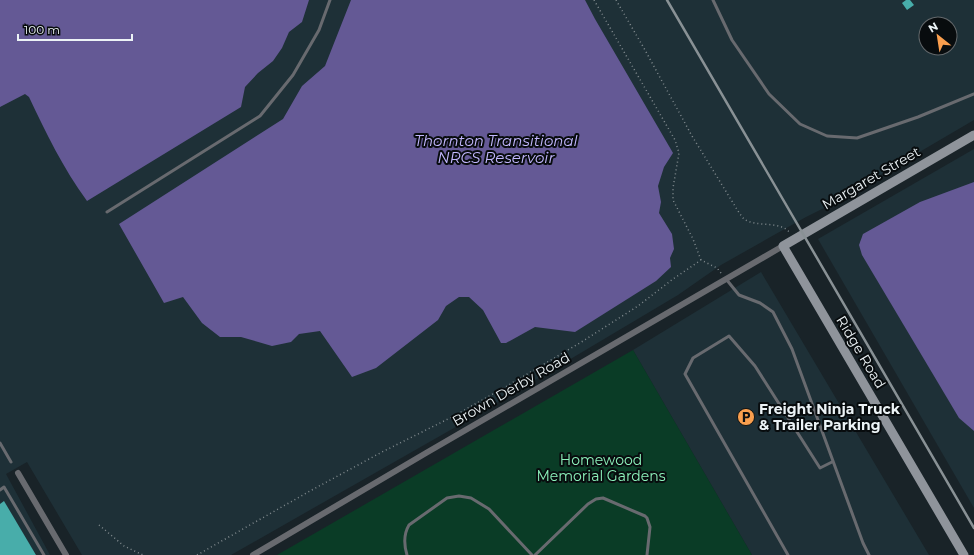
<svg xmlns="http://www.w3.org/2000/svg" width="974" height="555" viewBox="0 0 974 555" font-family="Montserrat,sans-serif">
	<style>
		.built { fill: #1e3037; fill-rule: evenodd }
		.green { fill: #0a3c26 }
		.water { fill: #645995 }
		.building { fill: #48adaa }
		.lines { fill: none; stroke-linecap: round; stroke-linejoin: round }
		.path { stroke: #818a8e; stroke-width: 1.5; stroke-dasharray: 1 3; stroke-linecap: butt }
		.lane { stroke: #686a6f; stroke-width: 3 }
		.street { stroke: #686a6f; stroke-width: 6 }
		.secondary { stroke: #8f949b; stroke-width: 9 }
		.rail { stroke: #899195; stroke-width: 2.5 }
		.labels { text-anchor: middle; stroke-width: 4; stroke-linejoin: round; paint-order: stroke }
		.street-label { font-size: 14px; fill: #ecf3f6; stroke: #080c0e }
		.poi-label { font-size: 14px; font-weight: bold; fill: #ecf3f6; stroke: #080c0e; text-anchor: start }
		.park-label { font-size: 14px; fill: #8df3bc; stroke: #080c0e }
		.water-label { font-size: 15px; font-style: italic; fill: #c2b7fd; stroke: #080c0e }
	</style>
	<rect width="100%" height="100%" fill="#192328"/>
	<g class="built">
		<path d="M0 0H974V120L858 188 841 196 828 206 806 217 721 265 678 295 468 420 231 555H82L27 462 6 474 50 555H0ZM926 24H950V48H926Z"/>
		<path d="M974 149V508L818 239Z"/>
		<path d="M761 272 929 555H752L633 350Z"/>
	</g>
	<path class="green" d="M633 350 752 555H277Z"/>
	<g class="water">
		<path d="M0 0H309L302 22 289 32 282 48 273 61 258 73 245 87 241 107 87 201C63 168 46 133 29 97L25 94 0 107Z"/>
		<path d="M351 0H585L595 19 673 153 664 167 658 186 661 202 659 213 672 234 674 249 670 258 671 267 656 281 575 332 535 327 506 343H501L483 310 469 297H459L446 306 438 320 376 368 352 377 320 331 299 334 291 342 272 346 241 337H220L202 323 183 297 164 303 119 224 283 119 302 86 325 66Z"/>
		<path d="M974 182V431L959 418 862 255 859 245 863 234 920 202Z"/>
	</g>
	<g class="building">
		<path d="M906 0H910L914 5 907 10 902 3Z"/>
		<path d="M4 501 36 555H0V504Z"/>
	</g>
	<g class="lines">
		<g class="path">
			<path d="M594 0 675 140 679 153 673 188V200L693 239 701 260"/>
			<path d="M616 0 645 50 692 136 738 211C740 214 742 217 744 219 757 228 780 220 790 233"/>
			<path d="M99 525 124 546 143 555"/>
			<path d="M197 555 310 491 382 452 452 417 507 386 583 341 638 306 673 279 701 260 717 268 721 273"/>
		</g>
		<g class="lane">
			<path d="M713 0 732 40 769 94 800 124 827 136 857 138 918 117 974 94"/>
			<path d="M107 212 260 116 293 75 319 30 330 0"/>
			<path d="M726 279 739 295 760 303 773 312 792 349 863 543 869 555"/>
			<path d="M0 443 11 462"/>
			<path d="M0 490 4 487 44 555"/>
			<path d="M407 555C404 545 403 535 409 525L447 498 459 496 471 498 489 509 532 555"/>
			<path d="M535 555 588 504 596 499 603 498 645 516 647 518 650 527 647 555"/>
			<path d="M788 555 685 374 693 358 729 336 755 366 820 468 832 462"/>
		</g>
		<g class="street">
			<path d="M18 473 66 555"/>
			<path d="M253 555 426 453 783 246"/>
		</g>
		<path class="secondary" d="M964 555 783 246 974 135"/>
		<path class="rail" d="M667 0 974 528"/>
	</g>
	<defs>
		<g id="parking-disc" transform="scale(0.9)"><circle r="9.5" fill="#fa9f4e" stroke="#080c0e"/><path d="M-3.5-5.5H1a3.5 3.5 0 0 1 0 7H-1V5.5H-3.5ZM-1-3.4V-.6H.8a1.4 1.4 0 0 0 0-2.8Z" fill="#111"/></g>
	</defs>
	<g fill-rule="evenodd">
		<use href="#parking-disc" x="746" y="417"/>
	</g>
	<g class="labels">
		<g class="street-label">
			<text transform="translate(871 178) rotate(-30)" y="5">Margaret Street</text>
			<text transform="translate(861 352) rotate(59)" y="5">Ridge Road</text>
			<text transform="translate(511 389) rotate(-30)" y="5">Brown Derby Road</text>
		</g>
		<g class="poi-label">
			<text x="759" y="414">Freight Ninja Truck<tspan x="759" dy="16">&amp; Trailer Parking</tspan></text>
		</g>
		<g class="park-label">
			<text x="601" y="465">Homewood<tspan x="601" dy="16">Memorial Gardens</tspan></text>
		</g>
		<g class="water-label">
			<text x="496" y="146">Thornton Transitional<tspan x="496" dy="17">NRCS Reservoir</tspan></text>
		</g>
	</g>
	<g transform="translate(938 36) rotate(330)"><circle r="19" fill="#080c0e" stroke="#63686b"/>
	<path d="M0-3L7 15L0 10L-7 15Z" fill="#fa9f4e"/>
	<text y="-6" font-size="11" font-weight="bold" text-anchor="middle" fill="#ecf3f6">N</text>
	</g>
	<path d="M18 34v6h114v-6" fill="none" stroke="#ecf3f6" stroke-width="2"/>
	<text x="24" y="34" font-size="12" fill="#ecf3f6" stroke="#080c0e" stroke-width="3" paint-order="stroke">100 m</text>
</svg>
